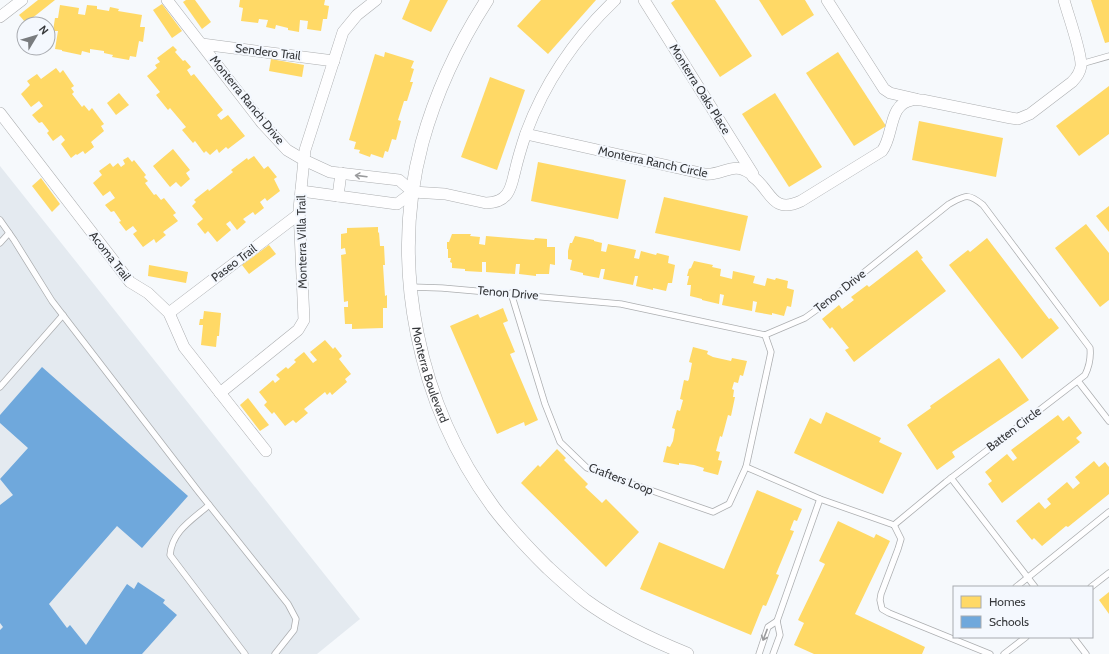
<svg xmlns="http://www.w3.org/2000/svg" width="1109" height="654" viewBox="0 0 1109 654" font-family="Cabin,sans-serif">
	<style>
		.built { fill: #e4eaf0 }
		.homes { fill: #ffd966 }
		.schools { fill: #6fa8dc }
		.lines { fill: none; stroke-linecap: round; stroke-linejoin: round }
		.service-casing { stroke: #acaeb0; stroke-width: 7 }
		.minor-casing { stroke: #acaeb0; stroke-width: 12 }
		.tertiary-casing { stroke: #acaeb0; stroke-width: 14 }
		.service { stroke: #fefeff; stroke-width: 5.5 }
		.minor { stroke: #fefeff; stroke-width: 11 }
		.tertiary { stroke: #fefeff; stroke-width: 13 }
		.oneway { stroke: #9a9b9d }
		.labels { text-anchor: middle; stroke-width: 4; stroke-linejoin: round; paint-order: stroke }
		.street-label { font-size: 12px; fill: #36383b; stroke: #f4f8fe }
	</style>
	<rect width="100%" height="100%" fill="#f6f9fc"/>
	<path class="built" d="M0 166 360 619 317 654H0Z"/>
	<g class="homes">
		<path d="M38 0H55L26 23 19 15Z"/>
		<path d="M186 0H195L211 22 202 29 183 2Z"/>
		<path d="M240 0H325L324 5 329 6 327 19H323L321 31 307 29 308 21 300 20 299 32 288 30V28L276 25 275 29 266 27 268 20 259 19 258 23 241 21 243 8 239 7Z"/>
		<path d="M410 0H448L431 32 402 19Z"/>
		<path d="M541 0H596L548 54 517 26Z"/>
		<path d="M675 0H715L752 56 720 77 671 3Z"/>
		<path d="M759 0H805L814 15 782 36Z"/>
		<path d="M1091 0H1109V42L1105 43Z"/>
		<path d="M162 4 182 31 172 38 153 10Z"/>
		<path d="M60 5 79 8 78 14 85 15 87 5 97 6V9L109 11 110 7 119 9 118 11 142 15 140 27H145L143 42 139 41 136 57 130 56 129 60 112 57 113 55 104 53V51L90 49V53L82 51 81 55 62 51V50L55 49 58 31H53L55 18H58Z"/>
		<path d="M173 46 177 50 175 52 183 61 185 60 191 67 187 70 191 76 194 74 223 110 217 115 221 120 228 115 245 136 228 149 226 147 219 153 217 149 210 155 206 151 204 153 195 141 193 143 182 130 186 127 170 108 168 110 156 95 160 92 147 76 157 68 155 65 160 62 157 58Z"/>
		<path d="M385 52 414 61 411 68 414 69 410 82H413L407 101H404L398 120 401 121 396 140 392 139 388 152 385 151 383 158 371 154 370 157 359 153 360 150 354 149 356 142 349 140 375 54 384 57Z"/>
		<path d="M838 52 886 126 854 146 806 73Z"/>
		<path d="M271 59 304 65 302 77 269 71Z"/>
		<path d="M56 68 60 73 63 70 74 86 71 88 74 92 72 94 82 107 84 105 89 111 92 108 104 124 101 126 104 131 91 142 94 147 85 154 83 151 77 155 76 154 71 158 61 144 65 140 61 135 53 141 47 133 49 131 42 122 39 123 32 115 43 106 39 101 31 107 21 94 30 85 27 81 37 74 41 79Z"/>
		<path d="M490 77 525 90 497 170 461 157Z"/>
		<path d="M1109 86V134L1079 156 1056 126Z"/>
		<path d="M119 93 129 105 116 115 107 103Z"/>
		<path d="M775 93 822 167 789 187 742 114Z"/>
		<path d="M919 121 1003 138 996 177 912 160Z"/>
		<path d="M173 149 190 170 186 173 190 179 181 187 176 182 170 187 153 166Z"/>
		<path d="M254 156 264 169 268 166 277 177 274 179 280 191 267 201 265 198 260 202 264 208 255 215 253 212 243 219 246 222 237 230 230 221 226 224 231 230 217 242 208 231 205 234 197 224 203 219 192 206 196 202 194 200 208 189 209 191 233 172 231 170 247 158 248 160Z"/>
		<path d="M128 157 132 162 134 160 146 175 144 177 148 181 145 183 154 195 156 194 161 200 164 198 176 213 173 215 178 221 163 232 166 235 156 243 154 239 143 247 133 234 137 231 133 226 126 231 119 222 121 221 114 211 111 212 105 205 115 198 110 191 103 196 93 183 102 175 99 171 110 163 113 167 118 163 121 167 125 164 123 160Z"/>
		<path d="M538 162 626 180 618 219 531 201Z"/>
		<path d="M41 178 60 204 52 212 32 186Z"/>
		<path d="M664 197 748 216 740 251 655 233Z"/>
		<path d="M1109 206V232L1096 216Z"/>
		<path d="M1086 224 1109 253V300L1100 307 1055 248Z"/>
		<path d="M378 227V233L379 232 380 246H384L385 265H383L385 296 387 295V308H383V328L352 329V324H345L344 307H348V301L344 302 341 255 346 254 345 248 341 249V234L347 233V228Z"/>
		<path d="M452 234H471L470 236 480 237 479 244 485 245 486 236 534 240 535 238 547 239V247H555V265L550 264 549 274H536V276L519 274 520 264H516L515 274 486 272V262H482V272L465 271V269L452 268V263L450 262 451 258H448V249H447V242H449Z"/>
		<path d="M575 236 594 240V241L602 243 601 251 606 252 608 244 636 250 634 258 639 259 641 251 656 255 657 253 669 256 668 263 675 265 672 283H668L666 291 653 288V290L636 286 638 276H635L633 285 603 279 605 269H601L599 278 583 275V273L570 270 572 260 568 259V251L570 243H572Z"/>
		<path d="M987 238 1049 319 1051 318 1059 328 1022 359 949 265 968 250 970 252Z"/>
		<path d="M269 245 276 254 249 274 242 265Z"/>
		<path d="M917 250 923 258 921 259 946 291 854 362 845 350 849 348 832 327 830 329 822 319 839 305 842 309 854 300 851 297 867 285 869 287Z"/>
		<path d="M694 261 713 265 712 267 721 269 720 276 732 279 733 271 755 276 753 283 765 286 767 278 775 280 776 278 788 281 787 288 794 290 791 307 787 306 784 316 772 313V315L755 312 757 302 753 301 752 311 722 305 724 295 720 294 719 304 702 300V299L690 296 691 285H687L689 276H687L689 269 691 268Z"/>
		<path d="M149 265 188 272 186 283 148 276Z"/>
		<path d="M503 308 508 321 503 323 515 352 510 354 538 420 525 426 524 422 497 434 450 326 478 314 480 318Z"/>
		<path d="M204 311 221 313 219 336H217L216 347 201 345 203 325H199L200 319H203Z"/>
		<path d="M325 340 333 349 335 347 342 356 339 359 351 374 345 379 347 382 332 395 330 392 327 395 325 392 304 409 308 413 296 423 293 420 285 426 274 412 272 414 264 405 267 402 259 392 273 380 275 383 280 379 276 375 286 367 288 369 296 362 294 360 304 352 313 363 317 360 310 352Z"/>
		<path d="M693 347 708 351 707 354 713 357 731 361 732 358 747 361 743 376 740 375 738 383 734 382 732 389 734 390 733 397H735L731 416 728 415 724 430 722 437 720 436 716 451 720 452 718 460 722 461 718 475 703 471 704 468 694 465 679 463V465L663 462 667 446 670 447 673 441 675 429 672 428 675 417 677 410 680 411 683 400 680 399 684 380 688 381 689 379 692 363 689 362Z"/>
		<path d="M999 358 1029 400 952 452 955 457 937 470 907 425 931 408 930 406Z"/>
		<path d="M248 398 269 425 260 431 240 405Z"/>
		<path d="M826 412 881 438 879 442 902 453 883 494 794 453 810 418 821 424Z"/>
		<path d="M1058 415 1063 421 1069 416 1082 433 1076 438 1080 442 1002 503 988 484 992 481 985 472 1007 454 1013 461 1017 458 1011 450Z"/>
		<path d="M557 449 566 458 564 460 588 484 585 487 602 503 606 499 639 532 606 567 521 483 538 465 540 467Z"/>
		<path d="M1094 461 1099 467 1105 462 1109 467V494L1068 527 1066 526 1042 546 1034 538 1032 540 1016 521 1039 502 1045 509 1051 504 1047 499 1067 482 1073 489 1080 483 1075 477Z"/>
		<path d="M757 490 802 509 797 521 794 520 790 530 794 531 776 574 779 575 766 606 763 605 751 635 640 589 659 542 724 569Z"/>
		<path d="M838 521 874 538 876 534 890 541 855 614 925 647 922 654H814L794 645 804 623 798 620 825 564 819 561Z"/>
		<path d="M1109 592V614L1099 600Z"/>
	</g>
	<path class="schools" d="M42 367 188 496 142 548 117 526 49 604 67 628 70 625 86 645 127 584 134 589 138 582 165 600 163 603 177 615 142 654H0V630L3 627 0 623V505L13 495 0 479 28 448 0 423V415Z"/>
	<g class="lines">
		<g class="service-casing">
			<g id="service">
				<path d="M1081 64 1109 56"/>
				<path d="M0 220 14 240 52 301 198 491 288 604 296 619 294 630 275 654"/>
				<path d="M0 243 9 233"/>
				<path d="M411 287 442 288 621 304 765 335 805 318 826 303 949 204C966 195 968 193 983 205L1090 348C1091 358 1090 365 1085 375L946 482 894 525"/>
				<path d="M511 293 545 404 560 442 587 468 713 512 729 504 746 467 771 352 765 335"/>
				<path d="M1078 381 1109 421"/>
				<path d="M0 387 63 315"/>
				<path d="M746 467 820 499 894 525"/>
				<path d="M951 478 1035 587"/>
				<path d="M209 505C192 520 172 531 170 555L245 654"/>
				<path d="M894 525 901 539 898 549 881 594 880 600 882 609 889 613 990 654"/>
				<path d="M1016 587 1109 512"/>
				<path d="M1091 587 1109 573"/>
				<path d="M1073 637 1086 654"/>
				<path d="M759 654 768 627 777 621"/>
				<path d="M773 654 780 635 777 621 820 499"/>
				<path d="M1004 654 1026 637"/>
			</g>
		</g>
		<g class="minor-casing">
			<g id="minor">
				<path d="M167 0 262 123 287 150 304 160 330 172 399 180 413 192 445 194 486 203C494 203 502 201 507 194 512 187 513 178 515 171 518 158 522 145 526 133 545 82 576 37 615 0"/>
				<path d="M644 0 753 174"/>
				<path d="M827 0 884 89 890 93 916 99"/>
				<path d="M0 17 22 0"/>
				<path d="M202 44 334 61"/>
				<path d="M0 113 130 282 148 293 169 313 184 347 266 451"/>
				<path d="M526 134 705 174C723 176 733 160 751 174L753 177C771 189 771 215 801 201L882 151C894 136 888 104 912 100 915 99 918 100 922 100L1011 118 1018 119 1030 114 1072 82C1077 77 1080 73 1081 66 1082 53 1068 15 1064 0"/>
				<path d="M301 191 397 204 413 192"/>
				<path d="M338 196 341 173"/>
				<path d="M169 313 299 214"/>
				<path d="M220 393 298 330 304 320 299 209 305 150 343 32 357 15 376 0"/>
			</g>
		</g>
		<g class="tertiary-casing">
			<g id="tertiary">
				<path id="s1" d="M487 0C458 45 436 92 422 143 389 267 418 405 494 508 510 529 528 548 547 567 559 578 572 590 586 601 616 623 652 640 687 654"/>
			</g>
		</g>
		<use href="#service" class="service"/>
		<use href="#minor" class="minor"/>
		<use href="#tertiary" class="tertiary"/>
	</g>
	<defs><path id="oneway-shaft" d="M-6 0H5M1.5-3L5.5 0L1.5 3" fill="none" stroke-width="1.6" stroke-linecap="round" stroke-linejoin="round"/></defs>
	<g class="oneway">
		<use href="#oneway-shaft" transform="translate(361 176) rotate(-173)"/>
		<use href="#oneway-shaft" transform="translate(765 635) rotate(111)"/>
	</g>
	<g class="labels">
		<g class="street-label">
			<text transform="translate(268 52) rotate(7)" y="4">Sendero Trail</text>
			<text transform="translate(700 89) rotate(58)" y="4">Monterra Oaks Place</text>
			<text transform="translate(247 100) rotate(51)" y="4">Monterra Ranch Drive</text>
			<text transform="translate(653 162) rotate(12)" y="4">Monterra Ranch Circle</text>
			<text transform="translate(302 242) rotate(-91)" y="4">Monterra Villa Trail</text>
			<text transform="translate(110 256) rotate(52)" y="4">Acoma Trail</text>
			<text transform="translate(234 263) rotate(-37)" y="4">Paseo Trail</text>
			<text transform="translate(840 291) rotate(-38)" y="4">Tenon Drive</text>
			<text transform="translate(508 293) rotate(5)" y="4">Tenon Drive</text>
			<text dy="4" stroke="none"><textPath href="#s1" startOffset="393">Monterra Boulevard</textPath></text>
			<text transform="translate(1014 429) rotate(-37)" y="4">Batten Circle</text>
			<text transform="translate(621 479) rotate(21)" y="4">Crafters Loop</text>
		</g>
	</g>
	<rect x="953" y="586" width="140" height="52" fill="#f4f8fe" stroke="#a8abb0"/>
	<rect x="961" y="596" width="20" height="12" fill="#ffd966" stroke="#a8abb0"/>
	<text x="989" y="606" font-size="12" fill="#36383b">Homes</text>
	<rect x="961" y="616" width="20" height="12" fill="#6fa8dc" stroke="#a8abb0"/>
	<text x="989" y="626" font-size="12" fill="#36383b">Schools</text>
	<g transform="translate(36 36) rotate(52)"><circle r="19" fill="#f4f8fe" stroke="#a8abb0"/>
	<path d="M0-3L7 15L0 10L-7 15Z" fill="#797c7f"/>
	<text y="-6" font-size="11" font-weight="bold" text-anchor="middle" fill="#36383b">N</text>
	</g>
</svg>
